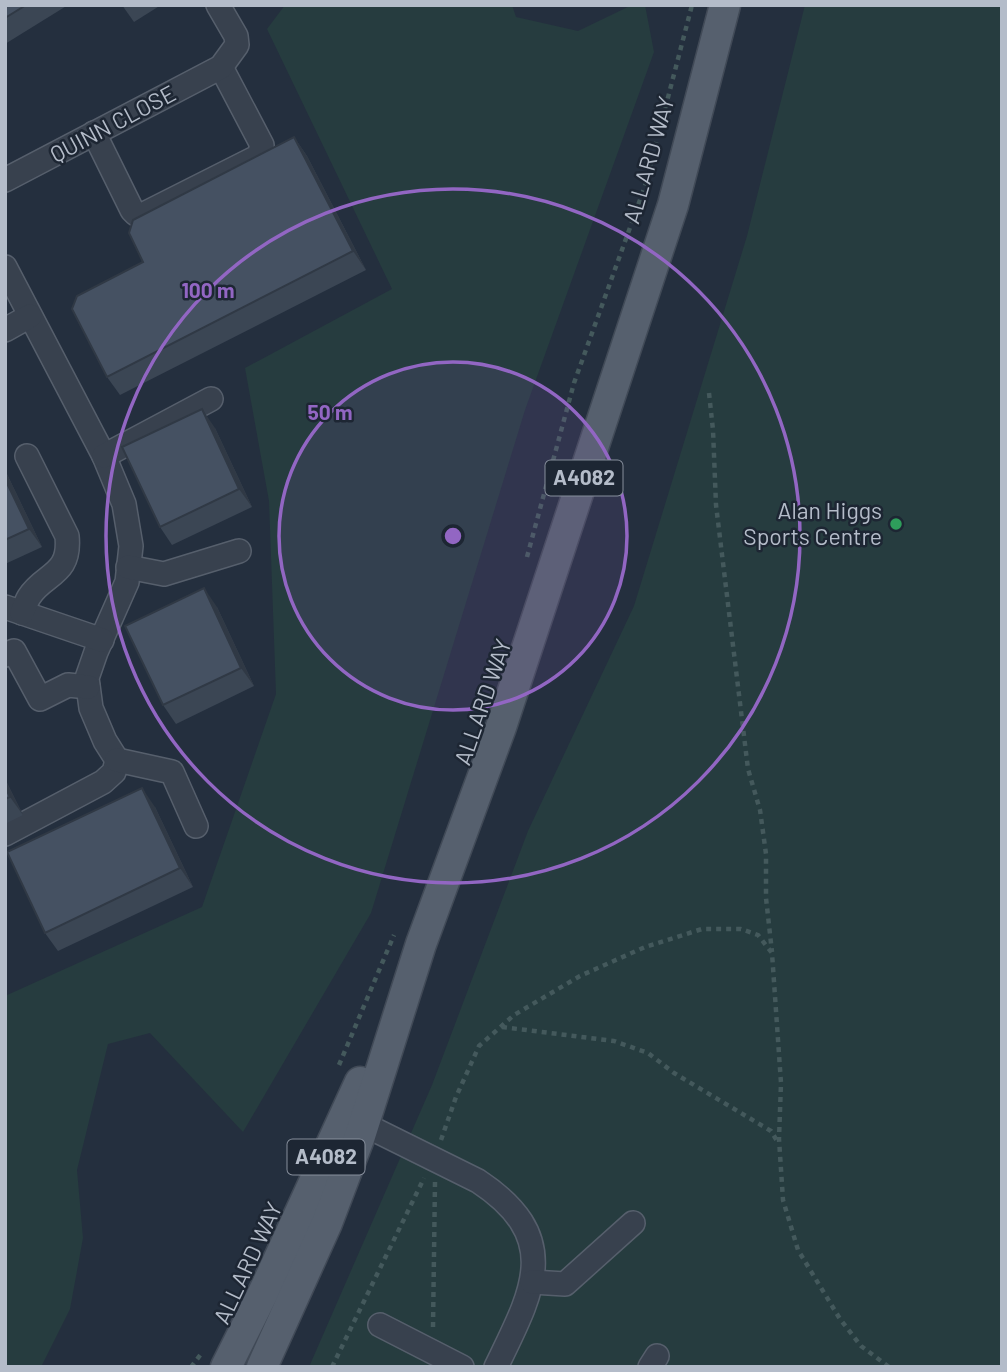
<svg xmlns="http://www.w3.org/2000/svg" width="1007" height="1372" viewBox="0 0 1007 1372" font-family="Barlow,sans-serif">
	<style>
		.green { fill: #263c3f }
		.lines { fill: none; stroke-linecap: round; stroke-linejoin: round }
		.minor-casing { stroke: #565f6c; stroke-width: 26 }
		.major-casing { stroke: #414a57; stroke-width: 33 }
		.path { stroke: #44595c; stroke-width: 4.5; stroke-dasharray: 5 5; stroke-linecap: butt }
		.minor { stroke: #38414e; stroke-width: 23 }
		.major { stroke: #56606e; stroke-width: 30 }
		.wall { fill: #3b4654 }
		.shaded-wall { fill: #303945 }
		.building { fill: #455162; stroke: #303945; stroke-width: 2 }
		.ring { fill: none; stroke: #9266c3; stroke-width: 3.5 }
		.leisure-dot { fill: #2e9e5b; stroke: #1d2633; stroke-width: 2.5 }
		.labels { text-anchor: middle; stroke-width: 5; stroke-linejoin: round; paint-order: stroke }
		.shield { fill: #1d2633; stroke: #878f9c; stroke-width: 2 }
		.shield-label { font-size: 21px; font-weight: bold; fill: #b4bcc9 }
		.street-label { font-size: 23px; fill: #b4bcc9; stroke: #1d2633 }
		.poi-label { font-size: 23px; fill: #b4bcc9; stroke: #1d2633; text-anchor: end }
		.centre { fill: #9266c3; stroke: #1d2633; stroke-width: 3.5 }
		.ring-label { font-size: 21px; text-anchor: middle; font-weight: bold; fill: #9266c3; stroke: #1d2633; stroke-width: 5; stroke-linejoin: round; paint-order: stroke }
	</style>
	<rect width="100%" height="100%" fill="#242f3e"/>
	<g class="green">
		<path d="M285 5H512L516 17 578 31 632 5H645L654 52 525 410 371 913 243 1132 150 1033 108 1044 77 1170 83 1238 70 1309 41 1367H5V996L202 907 276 694 269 501 245 368 392 289 267 29Z"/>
		<path d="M805 5H1002V1367H309L432 1085 528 831 634 606 747 236Z"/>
	</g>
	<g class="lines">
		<g class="minor-casing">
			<g id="minor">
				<path d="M94 133 132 210 136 214 142 215 259 156 262 145 221 67"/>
				<path d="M5 180 221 67 237 45 236 36 218 5"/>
				<path d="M5 267 104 456 124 504 131 546 127 582 96 652 87 678 91 708 105 741 117 760 114 772 103 782 5 834"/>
				<path d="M5 330 30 316"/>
				<path d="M104 456 211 399"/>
				<path d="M128 567 164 574 239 551"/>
				<path d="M5 607 102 640"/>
				<path d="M22 613C24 608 26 602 29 597 44 573 71 576 67 536L27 456"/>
				<path d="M5 655 14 651 40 699 68 685 88 687"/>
				<path d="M117 760 172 772 196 826"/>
				<path d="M363 1124 478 1181C564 1238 533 1291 496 1367"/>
				<path d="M532 1282 565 1284 633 1223"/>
				<path d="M380 1325 462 1367"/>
				<path d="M650 1367 657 1356"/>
			</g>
		</g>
		<g class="major-casing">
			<g id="major">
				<path d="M226 1367 265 1289 360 1082"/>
				<path d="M262 1367 327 1223 360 1136 421 944 501 727 673 205 725 5"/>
			</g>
		</g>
		<g class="path">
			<path d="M709 393 713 430 716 505 748 769 760 810 766 854V898L772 952"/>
			<path d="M527 557 574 383 645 186 692 5"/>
			<path d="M502 1027 614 1041 648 1053 674 1073 771 1131 779 1144"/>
			<path d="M339 1065 394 935"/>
			<path d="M441 1140 456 1097 479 1046 514 1015 580 976 645 947 702 929H741L758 935 772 953 781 1083 779 1139 783 1200 798 1250 840 1319 861 1346 889 1367"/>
			<path d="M433 1327 435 1182"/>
			<path d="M191 1367 201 1354"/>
			<path d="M332 1367 424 1178"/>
		</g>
		<use href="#minor" class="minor"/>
		<use href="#major" class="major"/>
	</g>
	<g class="wall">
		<path d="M5 5H68L5 44Z"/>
		<path d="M122 5H161L134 22Z"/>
		<path d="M294 137 307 156 366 270 120 395 107 377 143 262Z"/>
		<path d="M215 428 252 507 172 545 160 527Z"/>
		<path d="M5 470 42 547 5 564Z"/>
		<path d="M217 607 254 686 176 724 163 705Z"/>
		<path d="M5 779 23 815 5 824Z"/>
		<path d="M155 807 193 887 58 951 45 933Z"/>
	</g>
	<g class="shaded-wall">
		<path d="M294 137 307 156 366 270 353 251Z"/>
		<path d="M202 409 215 428 252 507 239 489Z"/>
		<path d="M5 470 42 547 29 529 5 479Z"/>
		<path d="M204 588 217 607 254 686 241 668Z"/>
		<path d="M5 779 23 815 10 797 5 787Z"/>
		<path d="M142 788 155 807 193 887 180 868Z"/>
	</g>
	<g class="building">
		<path d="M5 5H26L5 18Z"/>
		<path d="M294 137 353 251 107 377 72 309 77 296 143 262 129 233 133 220Z"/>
		<path d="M202 409 239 489 160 527 122 447Z"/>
		<path d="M5 479 29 529 5 540Z"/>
		<path d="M204 588 241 668 163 705 125 626Z"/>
		<path d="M5 787 10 797 5 799Z"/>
		<path d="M142 788 180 868 45 933 7 852Z"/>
	</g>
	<circle cx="453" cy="536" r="174" fill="#9266c3" fill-opacity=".12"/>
	<g class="ring">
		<circle cx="453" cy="536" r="174"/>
		<circle cx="453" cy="536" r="347"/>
	</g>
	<circle class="leisure-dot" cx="896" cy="524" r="7"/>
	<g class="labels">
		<g class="shield">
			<rect x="545.5" y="460.5" width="77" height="35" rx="5"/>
			<rect x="287.5" y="1139.5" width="77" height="35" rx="5"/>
		</g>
		<g class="shield-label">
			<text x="584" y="485">A4082</text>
			<text x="326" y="1164">A4082</text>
		</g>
		<g class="street-label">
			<text transform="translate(113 124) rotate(-28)" y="8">QUINN CLOSE</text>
			<text transform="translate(649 160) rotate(-74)" y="8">ALLARD WAY</text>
			<text transform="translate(483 702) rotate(-71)" y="8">ALLARD WAY</text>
			<text transform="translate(248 1263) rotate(-65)" y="8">ALLARD WAY</text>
		</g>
		<g class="poi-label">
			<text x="882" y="519">Alan Higgs<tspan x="882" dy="26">Sports Centre</tspan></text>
		</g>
	</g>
	<circle cx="453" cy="536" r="10" class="centre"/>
	<g class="ring-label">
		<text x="208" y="298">100 m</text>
		<text x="330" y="420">50 m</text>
	</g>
	<rect width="1007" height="1372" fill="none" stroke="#b4bcc9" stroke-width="14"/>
</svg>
